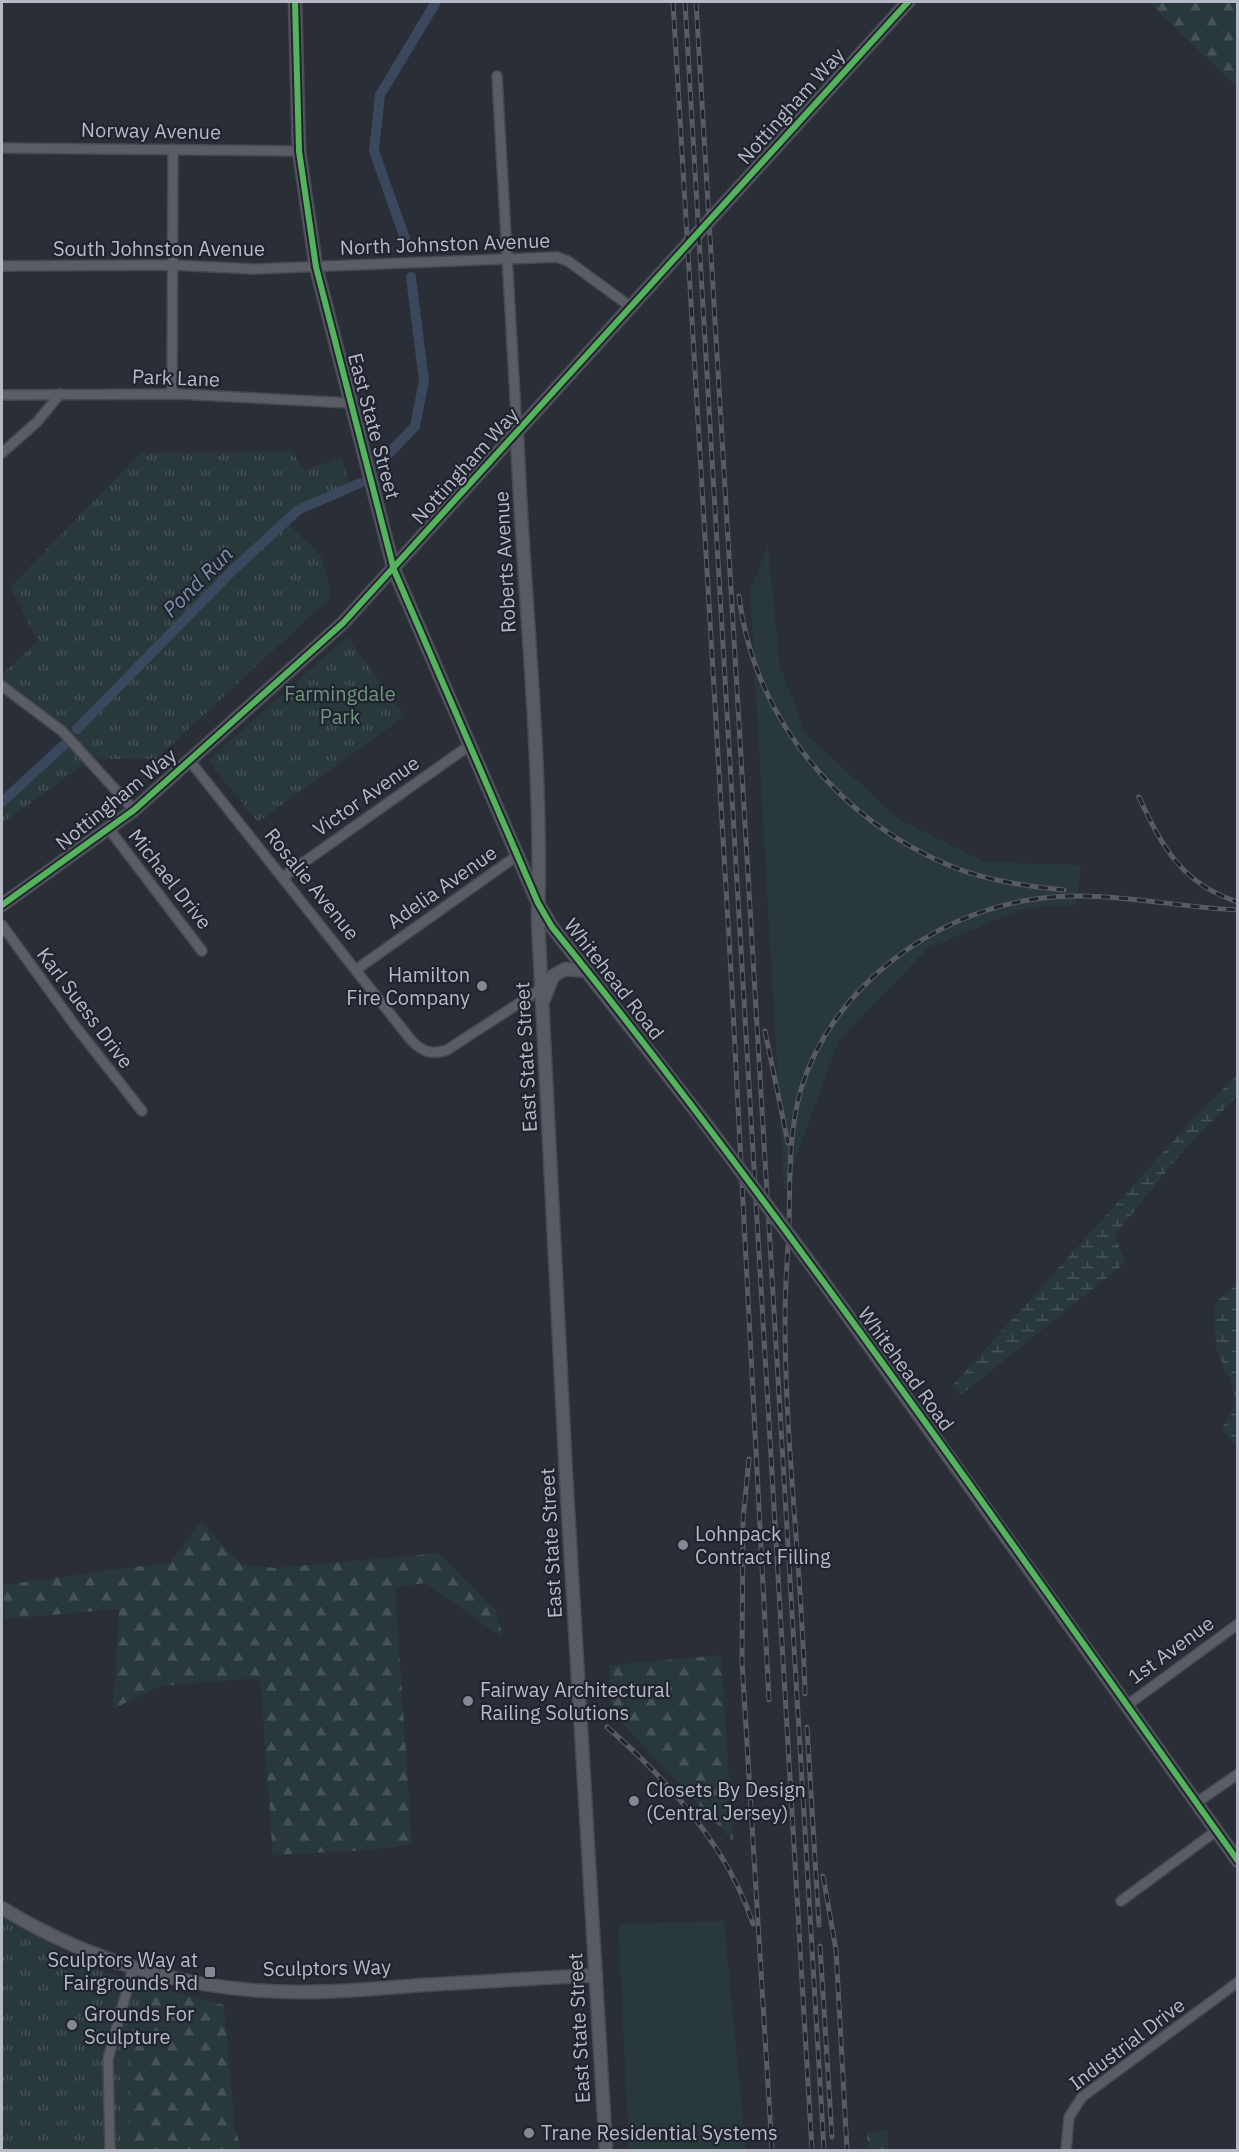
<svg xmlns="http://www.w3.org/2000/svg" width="1239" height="2152" viewBox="0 0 1239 2152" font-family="'IBM Plex Sans',sans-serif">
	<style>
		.green { fill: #29383b }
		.forest { fill: url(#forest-firs) }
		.wetland { fill: url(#wetland-marsh) }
		.park { fill: url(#park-tufts) }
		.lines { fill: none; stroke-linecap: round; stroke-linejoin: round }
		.canal { stroke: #3b475d; stroke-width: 10 }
		.street-casing { stroke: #46494f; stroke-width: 12 }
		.secondary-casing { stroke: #484b52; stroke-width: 15 }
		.street { stroke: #5a5d63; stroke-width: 9 }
		.secondary { stroke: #585b62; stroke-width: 12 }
		.rail-casing { stroke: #585b62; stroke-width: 5 }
		.rail { stroke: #1f242f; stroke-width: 3; stroke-dasharray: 9; stroke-linecap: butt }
		.secondary-bridge-casing { stroke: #484b52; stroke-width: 15; stroke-linecap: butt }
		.secondary-bridge { stroke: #585b62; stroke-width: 12 }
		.cycleway-casing { stroke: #1f242f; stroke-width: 10 }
		.cycleway { stroke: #56b35d; stroke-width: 6 }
		.poi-dot { fill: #848994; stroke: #1f242f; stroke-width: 2 }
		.labels { text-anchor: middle; stroke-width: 4.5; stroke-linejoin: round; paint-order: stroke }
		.street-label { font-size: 20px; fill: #b5bac6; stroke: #1f242f }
		.park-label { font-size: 20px; fill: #6f947b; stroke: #1f242f }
		.poi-label { font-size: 20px; fill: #b5bac6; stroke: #1f242f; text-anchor: start }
		.water-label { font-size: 21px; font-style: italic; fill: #808eaa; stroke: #1f242f }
	</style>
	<defs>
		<pattern id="forest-firs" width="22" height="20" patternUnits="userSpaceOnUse" patternTransform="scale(1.5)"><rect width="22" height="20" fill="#29383b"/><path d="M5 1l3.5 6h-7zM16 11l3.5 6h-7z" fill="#465356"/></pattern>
		<pattern id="wetland-marsh" width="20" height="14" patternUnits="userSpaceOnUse" patternTransform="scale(1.5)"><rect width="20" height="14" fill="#29383b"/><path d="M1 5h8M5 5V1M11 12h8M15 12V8" fill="none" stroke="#465356"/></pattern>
		<pattern id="park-tufts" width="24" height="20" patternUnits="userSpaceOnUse" patternTransform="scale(1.5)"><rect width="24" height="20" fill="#29383b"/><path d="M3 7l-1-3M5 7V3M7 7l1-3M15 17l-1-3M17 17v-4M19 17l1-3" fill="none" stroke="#465356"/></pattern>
	</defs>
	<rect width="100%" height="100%" fill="#2a2e36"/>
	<g class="green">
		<path d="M768 545 780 666 806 734 900 820 984 862 1081 865 1076 905 1024 908 927 949 838 1042 784 1191 750 590Z"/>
		<path d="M724 1921 746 2150H629L618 1924Z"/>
	</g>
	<g class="forest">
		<path d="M1148 2H1237V90L1236 86Z"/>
		<path d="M201 1521 240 1564 275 1568 439 1553 496 1610 503 1638 426 1583 395 1587 412 1844 370 1850 273 1855 260 1678 160 1686 113 1709 119 1609 5 1619 3 1585 171 1562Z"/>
		<path d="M721 1655 733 1841 611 1712 610 1665Z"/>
		<path d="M141 1983 224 2005 235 2129 242 2150H117Z"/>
		<path d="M887 2130 889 2150H868L867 2132Z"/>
	</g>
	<g class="wetland">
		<path d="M1237 1075V1096L1187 1146 1114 1236 1126 1262 960 1396 953 1385 1192 1120Z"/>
		<path d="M1237 1284 1238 1443 1235 1445 1222 1429 1234 1405 1233 1389 1217 1351 1213 1320 1215 1303Z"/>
	</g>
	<g class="park">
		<path d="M292 451 304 470 342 458 350 489 282 518 321 556 332 596 156 759H92L2 823V802L13 795 68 734 2 683V674L38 641 10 587 140 453Z"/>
		<path d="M347 637 405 716 258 822 210 763V759Z"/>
		<path d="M2 1917 97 1970 153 1986 131 2064 129 2150H2Z"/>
	</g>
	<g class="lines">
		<g class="canal">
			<path d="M408 247 374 151 380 95 436 2"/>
			<path d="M378 465 415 426 424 381 411 277"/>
			<path d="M77 729 233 570 298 510 360 483"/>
			<path d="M2 802 66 743"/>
		</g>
		<g class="street-casing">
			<g id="street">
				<path d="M497 76 517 433"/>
				<path d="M2 148 299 151"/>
				<path d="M2 266 171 265 254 269 557 257 568 261 631 307"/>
				<path d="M172 394 173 149"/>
				<path d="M2 395 178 394 350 403"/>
				<path d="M2 453 37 422 60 394"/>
				<path d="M2 686 62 731 134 810"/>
				<path d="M190 761 411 1040C422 1052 432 1055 447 1050L541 989"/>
				<path d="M109 829 202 951"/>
				<path d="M283 877 470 745"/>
				<path d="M2 925 76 1027 142 1111"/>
				<path d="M357 969 518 855"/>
				<path d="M1126 1706 1238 1624"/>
				<path d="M1196 1803 1238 1774"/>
				<path d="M1121 1901 1216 1831"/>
				<path d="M110 2150 108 2059 133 1968"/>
				<path d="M1066 2150 1069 2117 1082 2097 1238 1982"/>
			</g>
		</g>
		<g class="secondary-casing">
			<g id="secondary">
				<path d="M295 2 299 151 316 267 394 570 538 903 552 927 702 1119"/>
				<path d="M517 433C523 595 543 758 538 920L566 1476 606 2150"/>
				<path d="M2 905 134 810 343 623 908 2"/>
				<path d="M544 999 553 976 565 969 587 971"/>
				<path d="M807 1259 1238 1861"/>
				<path d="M2 1908C93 1964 197 1993 305 1992 344 1992 384 1988 423 1985 480 1982 538 1978 596 1975"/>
			</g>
		</g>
		<use href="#street" class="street"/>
		<use href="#secondary" class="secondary"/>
		<g class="rail-casing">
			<g id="rail">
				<path d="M673 2 731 972 769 1700"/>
				<path d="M685 2 812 2150"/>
				<path d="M696 2 824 2150"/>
				<path d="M739 596C754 719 840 821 953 867 988 881 1027 886 1064 890"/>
				<path d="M1139 797C1162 847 1182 884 1238 902"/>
				<path d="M765 1031 788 1143"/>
				<path d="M749 1459 743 1520 742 1662 772 2150"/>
				<path d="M805 1694C802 1570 785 1445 785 1321 785 1291 787 1260 789 1230 790 1184 788 1134 801 1089 832 988 931 914 1035 899 1104 889 1169 907 1238 910"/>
				<path d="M607 1727C668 1780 728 1847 753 1924"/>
				<path d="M807 1727 819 1925"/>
				<path d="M823 1876 836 1950 847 2150"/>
				<path d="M820 1946 832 2137"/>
			</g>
		</g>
		<use href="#rail" class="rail"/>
		<g class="secondary-bridge-casing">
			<path id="secondary-bridge" d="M702 1119 807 1259"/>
		</g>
		<use href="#secondary-bridge" class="secondary-bridge"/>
		<g class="cycleway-casing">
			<g id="cycleway">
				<path d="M295 2 299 151 316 267 394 570 538 903 552 927C794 1228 1013 1547 1238 1861"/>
				<path d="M2 905 134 810 343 623 908 2"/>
			</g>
		</g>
		<use href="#cycleway" class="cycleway"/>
	</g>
	<g class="poi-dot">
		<circle cx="482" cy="986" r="6"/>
		<circle cx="683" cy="1545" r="6"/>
		<circle cx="468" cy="1701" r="6"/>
		<circle cx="634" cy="1801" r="6"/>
		<rect x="204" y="1966" width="12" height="12" rx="3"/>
		<circle cx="72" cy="2025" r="6"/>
		<circle cx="529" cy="2133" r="6"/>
	</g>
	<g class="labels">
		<g class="street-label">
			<text transform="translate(791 106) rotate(-48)" y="7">Nottingham Way</text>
			<text transform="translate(151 131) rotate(1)" y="7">Norway Avenue</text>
			<text transform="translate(445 244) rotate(-2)" y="7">North Johnston Avenue</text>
			<text x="159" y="256">South Johnston Avenue</text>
			<text transform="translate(176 378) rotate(2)" y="7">Park Lane</text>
			<text transform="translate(374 426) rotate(75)" y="7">East State Street</text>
			<text transform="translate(465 466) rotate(-48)" y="7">Nottingham Way</text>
			<text transform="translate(505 562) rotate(-93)" y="7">Roberts Avenue</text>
			<text transform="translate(366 796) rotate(-35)" y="7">Victor Avenue</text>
			<text transform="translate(116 799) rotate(-39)" y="7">Nottingham Way</text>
			<text transform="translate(170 879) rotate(52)" y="7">Michael Drive</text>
			<text transform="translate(312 884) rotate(51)" y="7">Rosalie Avenue</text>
			<text transform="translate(442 887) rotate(-35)" y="7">Adelia Avenue</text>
			<text transform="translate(614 979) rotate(52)" y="7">Whitehead Road</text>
			<text transform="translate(85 1008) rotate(53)" y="7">Karl Suess Drive</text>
			<text transform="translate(526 1057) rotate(-93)" y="7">East State Street</text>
			<text transform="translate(906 1369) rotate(54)" y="7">Whitehead Road</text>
			<text transform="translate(551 1543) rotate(-93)" y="7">East State Street</text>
			<text transform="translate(1171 1650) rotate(-36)" y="7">1st Avenue</text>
			<text transform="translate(327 1968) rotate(-1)" y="7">Sculptors Way</text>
			<text transform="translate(579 2028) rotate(-93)" y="7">East State Street</text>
			<text transform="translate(1127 2044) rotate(-37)" y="7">Industrial Drive</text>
		</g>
		<g class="park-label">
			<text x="340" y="701">Farmingdale<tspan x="340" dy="23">Park</tspan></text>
		</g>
		<g class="poi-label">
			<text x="470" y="982" text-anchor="end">Hamilton<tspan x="470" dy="23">Fire Company</tspan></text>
			<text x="695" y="1541">Lohnpack<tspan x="695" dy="23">Contract Filling</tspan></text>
			<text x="480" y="1697">Fairway Architectural<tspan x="480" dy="23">Railing Solutions</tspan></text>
			<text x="646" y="1797">Closets By Design<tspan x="646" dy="23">(Central Jersey)</tspan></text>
			<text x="198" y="1967" text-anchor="end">Sculptors Way at<tspan x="198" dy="23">Fairgrounds Rd</tspan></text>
			<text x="84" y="2021">Grounds For<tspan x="84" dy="23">Sculpture</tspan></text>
			<text x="541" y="2140">Trane Residential Systems</text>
		</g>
		<g class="water-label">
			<text transform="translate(198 582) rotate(-45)" y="7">Pond Run</text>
		</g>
	</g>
	<rect width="1239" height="2152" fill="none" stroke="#b5bac6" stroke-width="6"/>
</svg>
